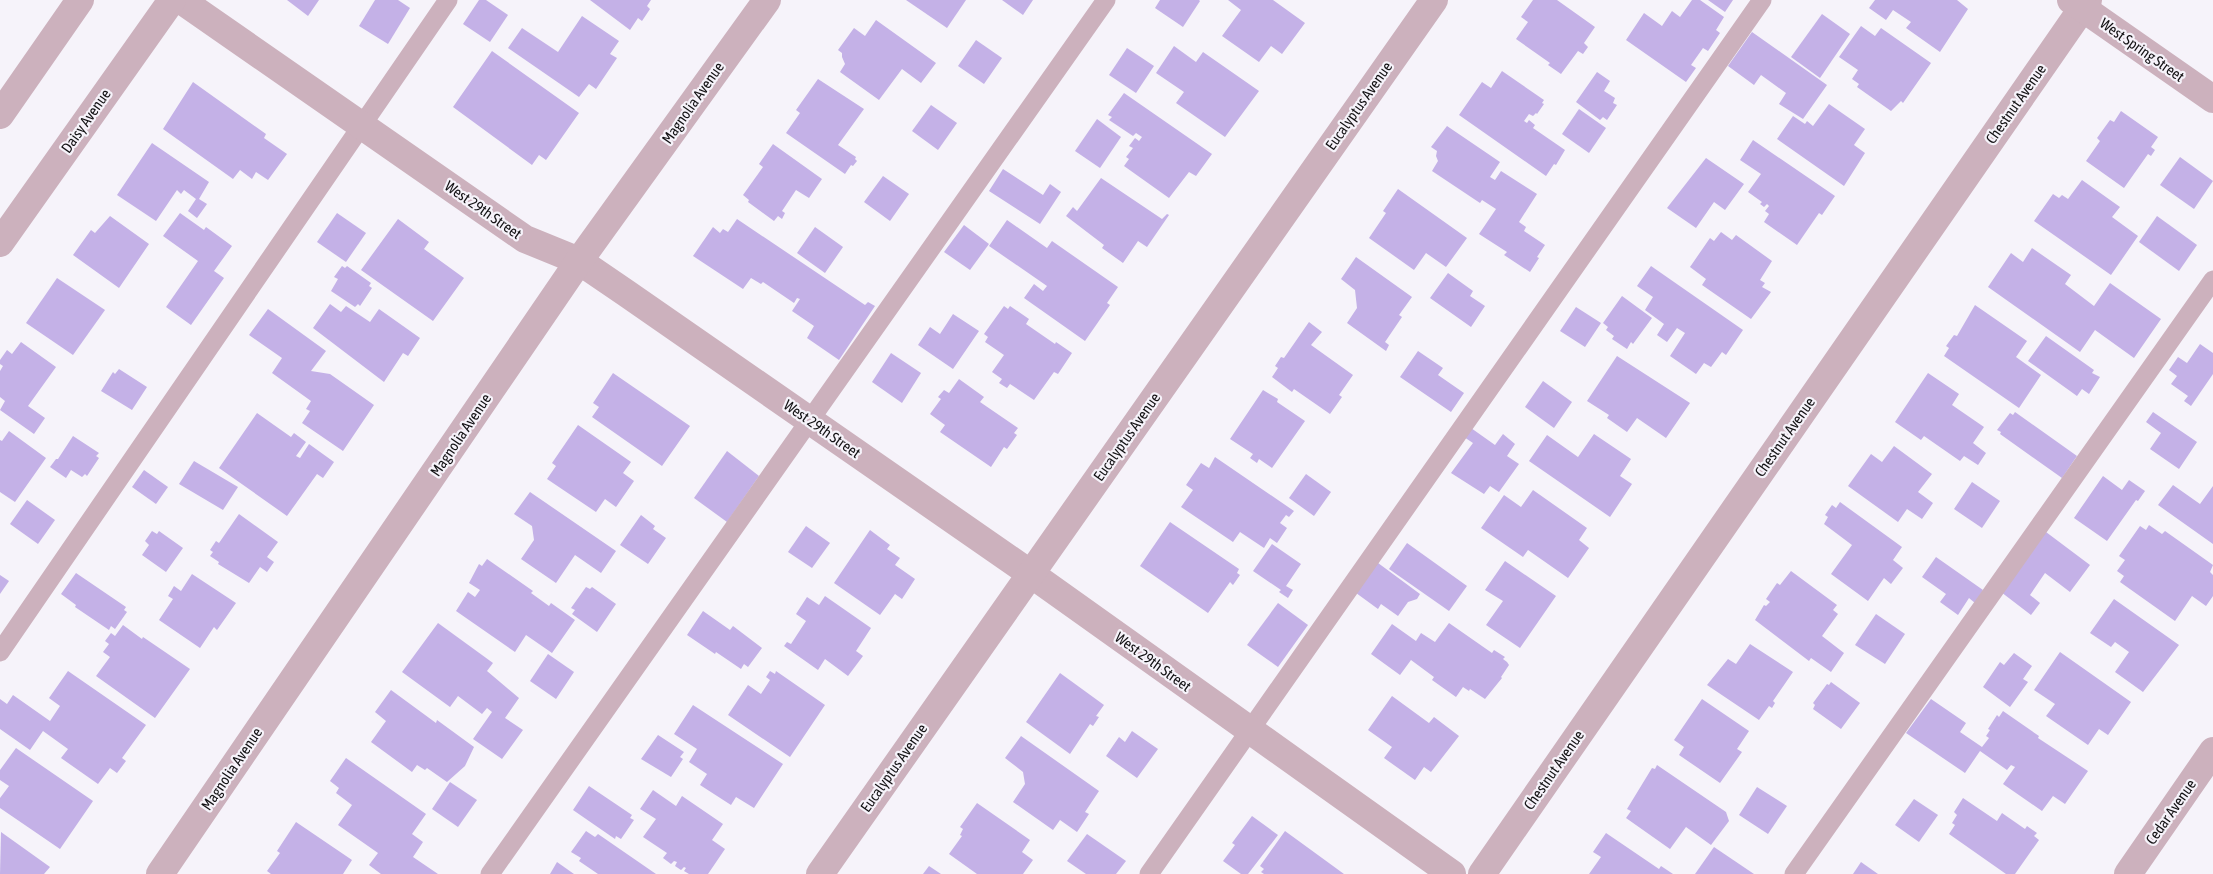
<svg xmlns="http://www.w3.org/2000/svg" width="2213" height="874" viewBox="0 0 2213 874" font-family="'Asap Condensed',sans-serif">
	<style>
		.building { fill: #c4b1e7 }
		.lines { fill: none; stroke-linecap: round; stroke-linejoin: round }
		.service { stroke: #ccb1bd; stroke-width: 19 }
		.minor { stroke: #ccb1bd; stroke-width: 28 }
		.tertiary { stroke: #ccb1bd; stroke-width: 28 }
		.labels { text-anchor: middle; stroke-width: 4.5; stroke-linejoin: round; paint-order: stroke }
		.street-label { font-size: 15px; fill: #121113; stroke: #f6f3fa }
	</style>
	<rect width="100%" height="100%" fill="#f6f3fa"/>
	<g class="building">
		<path d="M287 0H319L308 16Z"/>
		<path d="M375 0H398L410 8 388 44 359 26Z"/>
		<path d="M479 0H486L508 15 490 42 463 24Z"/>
		<path d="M590 0H651L647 6 650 9 642 21 638 18 630 30Z"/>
		<path d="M906 0H966L947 28Z"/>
		<path d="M1002 0H1033L1023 15Z"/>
		<path d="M1160 0H1199L1200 1 1183 27 1155 8Z"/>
		<path d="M1228 0H1273L1305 23 1282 54 1271 46 1259 62 1222 36 1241 10Z"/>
		<path d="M1533 0H1557L1595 27 1584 43 1588 47 1583 54 1578 51 1561 74 1548 65 1550 63 1516 39 1528 22 1521 17Z"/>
		<path d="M1692 0H1700L1724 17 1716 30 1720 33 1708 51 1703 48 1691 65 1696 68 1686 82 1626 40 1644 13 1662 26 1672 11 1680 17Z"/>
		<path d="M1708 0H1733L1725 12Z"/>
		<path d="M1875 0H1957L1968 9 1940 52 1906 28 1911 22 1893 10 1886 20 1869 8Z"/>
		<path d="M1822 14 1850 34 1820 78 1791 57Z"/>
		<path d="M582 16 619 41 610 54 617 58 596 89 589 84 579 97 508 48 522 28 558 52Z"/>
		<path d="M876 20 936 63 921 83 902 69 879 100 840 72 845 64 842 57V53L838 50 854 28 865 36Z"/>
		<path d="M1861 26 1875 36 1881 28 1931 63 1903 103 1901 101 1891 111 1857 87 1859 84 1852 79 1858 70 1839 57Z"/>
		<path d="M1752 32 1827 85 1803 119 1779 104 1786 93 1761 75 1754 85 1728 66Z"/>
		<path d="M976 40 1002 58 984 84 958 66Z"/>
		<path d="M1174 46 1196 62 1203 52 1259 91 1225 137 1176 103 1184 92 1156 73Z"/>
		<path d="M1127 48 1154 66 1136 93 1109 75Z"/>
		<path d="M492 51 579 113 546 160 539 155 532 165 453 107Z"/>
		<path d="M1502 71 1544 100 1542 103 1544 104 1537 114 1536 113 1533 116 1529 114 1524 121 1527 123 1529 120 1535 125 1533 128 1565 150 1556 165 1554 164 1546 176 1459 115 1482 82 1491 88Z"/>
		<path d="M1597 72 1610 81 1604 91 1615 98 1613 103 1617 105 1607 120 1603 117 1600 120 1576 102Z"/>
		<path d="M818 79 864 109 838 145 856 157 855 159 857 161 853 166 851 165 845 174 786 133 800 113 796 110Z"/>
		<path d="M193 82 266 134 264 138 287 154 268 180 256 172 252 179 240 170 233 179 163 129Z"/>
		<path d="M1124 93 1212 154 1196 176 1189 172 1169 198 1124 166 1129 159 1126 157 1133 148 1129 146 1135 138 1139 141 1142 137 1136 133 1133 136 1109 120 1112 117 1108 115Z"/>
		<path d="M1829 104 1865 129 1854 145 1865 153 1844 186 1777 139 1793 116 1805 124 1807 121 1813 126Z"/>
		<path d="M931 105 957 123 938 150 912 131Z"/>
		<path d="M1579 109 1606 128 1589 153 1562 134Z"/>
		<path d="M2121 111 2158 137 2151 147 2155 150 2151 156 2148 154 2124 188 2086 161 2100 141 2097 138 2110 120 2114 122Z"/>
		<path d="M1097 119 1121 137 1100 168 1075 151Z"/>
		<path d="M1447 126 1500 162 1490 177 1495 180 1501 171 1537 194 1519 222 1526 227 1524 231 1545 245 1537 257 1539 258 1530 272 1504 255 1507 252 1479 234 1496 209 1482 200 1480 203 1432 171 1438 161 1436 156 1437 151 1431 147Z"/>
		<path d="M1753 140 1835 196 1822 215 1819 213 1797 245 1764 222 1769 214 1765 211 1769 206 1767 204 1764 207 1760 204 1762 202 1748 192 1761 174 1740 160Z"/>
		<path d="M152 143 209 182 199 199 207 204 197 218 188 211 196 199 184 190 181 194 177 190 156 221 117 195Z"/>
		<path d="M773 144 822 179 809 198 796 190 782 211 785 213 782 219 778 216 774 221 748 202 749 200 743 195 763 167 759 164Z"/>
		<path d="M2180 157 2213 181 2194 209 2160 185Z"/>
		<path d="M1706 158 1744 184 1725 210 1714 202 1696 228 1667 208Z"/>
		<path d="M1003 169 1043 195 1050 184 1061 192 1040 224 989 191Z"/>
		<path d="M883 176 909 194 890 221 864 202Z"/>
		<path d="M1101 178 1162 219 1167 214 1169 215 1147 247 1138 241 1123 263 1102 248 1104 245 1066 216 1073 207 1077 211Z"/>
		<path d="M2082 180 2120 207 2112 217 2138 236 2111 275 2034 221 2053 194 2059 198 2062 195 2068 199Z"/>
		<path d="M1398 189 1467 238 1446 267 1426 253 1414 270 1369 238 1386 213 1383 211Z"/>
		<path d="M180 213 204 230 206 227 232 246 214 271 224 278 191 325 166 307 198 261 163 236Z"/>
		<path d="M337 213 366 233 346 262 317 242Z"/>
		<path d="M110 216 149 244 119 288 73 255 91 230 95 233Z"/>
		<path d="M2157 216 2197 245 2179 271 2139 242Z"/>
		<path d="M398 219 429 242 424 249 464 278 433 321 361 270Z"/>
		<path d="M737 219 865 305 868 302 875 306 839 360 807 338 814 326 792 311 800 299 797 298 794 303 763 282 761 284 751 278 743 289 693 256 713 227 720 233 723 229 728 232Z"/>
		<path d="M1007 220 1047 248 1052 241 1118 287 1107 303 1110 305 1085 341 1024 298 1034 284 1043 291 1047 286 989 246Z"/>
		<path d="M964 225 989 244 970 270 944 252Z"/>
		<path d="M815 227 843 247 825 273 797 253Z"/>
		<path d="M1721 232 1732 240 1736 235 1772 261 1760 280 1765 283 1762 287 1771 292 1751 319 1702 285 1706 279 1690 267 1710 238 1714 241Z"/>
		<path d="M2032 248 2071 275 2065 284 2094 306 2110 283 2161 319 2134 358 2095 330 2080 352 1988 287 2011 253 2023 262Z"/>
		<path d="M1356 257 1412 297 1399 315 1402 317 1385 342 1389 345 1386 351 1347 323 1357 308 1355 290 1341 279Z"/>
		<path d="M342 266 345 268 347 266 371 283 369 286 372 288 360 306 358 304 355 307 331 291 338 279 334 277Z"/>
		<path d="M1651 266 1743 330 1726 355 1722 352 1711 367 1704 363 1696 374 1670 356 1685 333 1677 328 1667 342 1657 335 1664 324 1645 310 1653 297 1637 286Z"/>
		<path d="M1448 273 1473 291 1470 296 1485 306 1471 327 1430 298Z"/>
		<path d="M57 278 105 310 73 355 26 323Z"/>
		<path d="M1622 296 1652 318 1633 344 1631 342 1627 349 1612 339 1614 336 1606 330 1608 327 1603 323Z"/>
		<path d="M330 304 341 312 346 306 370 322 379 309 420 338 408 356 403 353 384 382 313 328Z"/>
		<path d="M1975 305 2027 341 2016 357 2041 375 2019 408 1944 356 1949 348 1946 346 1954 335 1957 336Z"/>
		<path d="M1004 306 1008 309 1010 306 1029 319 1026 324 1055 344 1056 342 1072 353 1058 374 1054 372 1034 400 1010 384 1007 388 999 383 1002 379 992 372 1004 355 985 342 988 337 984 334Z"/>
		<path d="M1576 307 1601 323 1585 347 1560 331Z"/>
		<path d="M268 309 326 351 311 371 330 374 374 405 343 451 302 423 310 411 306 409 311 401 272 373 282 358 249 335Z"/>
		<path d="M953 314 979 331 953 369 918 345 930 327 940 334Z"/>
		<path d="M1309 322 1322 332 1311 345 1353 375 1339 395 1342 397 1330 414 1294 389 1292 392 1272 377 1278 368 1275 366 1281 357 1284 358Z"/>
		<path d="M2046 336 2094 370 2092 373 2100 377 2089 394 2082 389 2077 396 2028 361Z"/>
		<path d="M21 342 56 367 28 406 45 418 34 434 0 410 5 401 0 397V371L3 366 0 364V360L7 350 12 354Z"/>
		<path d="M2200 344 2213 353V374L2191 406 2184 401 2188 396 2171 384 2177 376 2169 370 2178 357 2187 363Z"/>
		<path d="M1418 351 1443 368 1438 375 1464 393 1451 412 1400 377Z"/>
		<path d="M891 353 921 373 902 403 872 382Z"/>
		<path d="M1617 356 1690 403 1666 438 1637 418 1627 432 1607 418 1609 415 1587 401Z"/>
		<path d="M119 369 147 387 132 410 101 391 113 372 115 374Z"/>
		<path d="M613 373 690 426 662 466 592 417 599 407 593 403Z"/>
		<path d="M1928 373 1959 394 1952 405 1984 427 1973 443 1986 453 1978 465 1964 456 1960 461 1924 436 1921 440 1895 422Z"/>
		<path d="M959 379 984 397 980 402 1018 428 1014 433 1017 435 1007 449 1004 447 991 467 940 432 945 425 930 414 941 399 938 397 944 390 949 393Z"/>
		<path d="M1543 381 1572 402 1554 428 1525 407Z"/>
		<path d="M1263 390 1278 399 1277 402 1305 421 1272 468 1259 459 1257 463 1250 458 1253 454 1230 439Z"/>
		<path d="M2015 412 2077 456 2062 478 2000 434 2001 432 1997 430 2010 413 2013 415Z"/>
		<path d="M2153 412 2197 442 2179 469 2150 449 2161 433 2146 422Z"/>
		<path d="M257 413 291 437 294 433 306 442 296 456 300 458 309 444 334 462 323 478 317 474 287 516 219 468Z"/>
		<path d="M578 425 631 462 623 473 634 481 616 507 605 499 596 512 547 479 556 466 552 463Z"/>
		<path d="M1471 428 1495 445 1503 434 1515 444 1507 456 1519 464 1499 492 1490 486 1484 494 1451 473 1473 443 1464 437Z"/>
		<path d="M9 431 46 458 15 502 0 492V440L2 441Z"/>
		<path d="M1594 434 1631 459 1620 476 1632 484 1610 517 1529 461 1547 435 1578 457Z"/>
		<path d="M73 436 99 453 96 456 99 458 87 476 85 474 82 477 71 470 66 478 50 467 56 459H58Z"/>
		<path d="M1894 446 1932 474 1918 492 1933 503 1922 519 1907 509 1898 522 1848 486 1871 454 1882 462Z"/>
		<path d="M727 451 759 476 727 522 694 498Z"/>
		<path d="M1215 457 1294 511 1289 517 1286 515 1280 523 1287 528 1277 543 1270 538 1264 548 1240 532 1233 542 1181 507 1193 490 1186 485 1201 463 1209 468Z"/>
		<path d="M194 461 238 487 223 510 179 484Z"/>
		<path d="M144 470 168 487 156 504 132 487Z"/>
		<path d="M1306 474 1331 492 1314 516 1289 498Z"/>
		<path d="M2103 476 2122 490 2129 480 2145 491 2138 501 2136 500 2107 541 2074 518Z"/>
		<path d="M1972 482 2000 501 1982 528 1954 509Z"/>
		<path d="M2173 485 2200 504 2213 486V544L2158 505Z"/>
		<path d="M1533 490 1587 528 1579 540 1589 548 1568 578 1528 550 1523 557 1481 528 1504 495 1521 507Z"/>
		<path d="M530 492 616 551 601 573 575 555 556 583 521 559 534 540 532 526 514 514Z"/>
		<path d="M27 500 55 520 38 544 10 524Z"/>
		<path d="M1840 502 1902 547 1893 560 1903 568 1891 584 1884 578 1868 601 1831 574 1852 545 1824 524 1828 517 1825 515 1832 505 1836 508Z"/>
		<path d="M239 514 278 542 267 557 274 562 267 572 260 567 249 583 218 564 219 562 210 556 213 552 210 550 216 541 219 543Z"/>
		<path d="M641 515 655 526 653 529 666 538 648 564 620 545Z"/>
		<path d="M1170 522 1239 569 1237 573 1240 575 1233 585 1230 582 1208 613 1140 566Z"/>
		<path d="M2149 525 2162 534 2165 531 2213 565 2210 572 2213 575V596L2206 606 2192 596 2175 621 2120 582 2124 576 2117 571 2125 560 2119 556 2140 526 2146 530Z"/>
		<path d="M806 526 830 543 812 568 788 552Z"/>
		<path d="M870 530 890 545 887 549 900 558 895 565 915 579 902 599 895 594 880 615 834 583Z"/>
		<path d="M152 531 157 534 159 531 183 548 166 572 142 555 149 545 145 541Z"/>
		<path d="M2046 532 2090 565 2070 592 2045 573 2030 595 2040 603 2031 615 2001 592Z"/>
		<path d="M1407 543 1467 586 1449 611 1389 569Z"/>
		<path d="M1272 544 1301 564 1286 586 1293 590 1288 598 1279 592 1281 590 1253 571Z"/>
		<path d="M1936 557 1983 590 1975 603 1969 598 1958 615 1940 602 1946 594 1922 577Z"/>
		<path d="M487 559 533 591 531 593 549 606 551 603 575 620 552 653 526 635 515 652 456 611 468 592 475 597 480 590 469 583 479 564 482 566Z"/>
		<path d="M1374 560 1420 594 1417 599 1408 602 1398 616 1381 604 1378 609 1352 590Z"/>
		<path d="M1505 561 1556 596 1520 648 1486 625 1503 601 1485 590Z"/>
		<path d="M1791 571 1837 605 1833 610 1838 614 1822 636 1844 653 1831 672 1811 658 1809 661 1755 620 1764 605 1766 606 1770 602 1766 599 1777 583 1780 585Z"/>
		<path d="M76 573 126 607 124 610 127 612 115 629 111 626 109 630 75 607 76 605 61 594Z"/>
		<path d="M192 574 236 603 217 630 214 627 200 648 159 620 173 599 168 596 174 586 181 591Z"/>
		<path d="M0 575 9 581 0 594Z"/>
		<path d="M586 587 590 589 592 587 616 604 597 632 572 614 575 610 571 608Z"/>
		<path d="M825 596 871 628 856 651 863 656 848 676 825 659 818 670 784 646 787 642 791 644 806 621 796 614 807 597 819 605Z"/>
		<path d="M2114 599 2179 645 2143 692 2115 672 2129 652 2115 642 2111 647 2090 633Z"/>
		<path d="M1278 603 1308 625 1278 667 1247 645Z"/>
		<path d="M703 611 730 630 733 626 762 648 748 667 744 664 741 669 716 652 715 654 687 635Z"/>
		<path d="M1876 614 1905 634 1885 664 1855 645Z"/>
		<path d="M438 623 493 663 487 671 519 698 505 718 523 730 502 759 473 739 492 712 487 708 482 714 458 696 450 707 402 672Z"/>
		<path d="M1449 623 1492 653 1494 650 1505 657 1503 659 1507 662 1509 665 1501 677 1502 678 1485 699 1470 689 1469 691 1463 687 1456 697 1432 680 1434 677 1411 660 1400 675 1371 654 1392 624 1416 641 1421 633 1435 642Z"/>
		<path d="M123 625 142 639 143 637 190 669 155 718 96 676 110 657 103 652 109 644 105 641 111 633 115 636Z"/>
		<path d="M1750 644 1793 672 1773 701 1775 703 1772 708 1769 706 1759 720 1707 685 1728 659 1736 664Z"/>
		<path d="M2060 652 2131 702 2108 735 2099 729 2088 745 2046 716 2055 704 2034 690Z"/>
		<path d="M2014 653 2032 666 2023 679 2028 682 2010 707 1983 687 2000 662 2004 665Z"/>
		<path d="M548 654 574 672 556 699 530 681Z"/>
		<path d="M68 671 146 725 122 758 126 761 117 773 110 768 98 784 61 758 68 749 43 731 30 750 0 729V699L7 704 13 695 50 721 60 706 49 698Z"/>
		<path d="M770 671 775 674 776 671 825 705 790 757 728 715 748 685 761 694 770 680 766 677Z"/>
		<path d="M1060 673 1104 705 1096 716 1099 717 1093 726 1090 724 1070 754 1026 722Z"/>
		<path d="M1831 682 1860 703 1841 729 1813 709 1815 705 1813 703 1827 684 1829 685Z"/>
		<path d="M391 690 436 723 437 720 474 747 465 766 447 782 427 768 425 770 417 765 412 772 371 742 386 721 375 712Z"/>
		<path d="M1392 696 1429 723 1434 717 1459 736 1431 772 1424 767 1415 780 1384 758 1392 747 1368 730Z"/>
		<path d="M1702 699 1749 731 1737 749 1742 752 1720 783 1679 755 1684 747 1674 740Z"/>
		<path d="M1931 699 1966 723 1960 732 1982 747 1989 738 1986 736 1990 730 1988 729 1997 715 1999 717 2003 711 2039 736 2038 738 2088 771 2065 804 2053 796 2042 811 2003 784 2015 767 2011 765 2007 770 1980 751 1965 773 1906 733Z"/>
		<path d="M693 705 783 764 754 808 736 797 731 805 700 785 707 774 689 762 697 749 674 734Z"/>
		<path d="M1132 731 1158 749 1137 778 1106 756 1119 737 1125 742Z"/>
		<path d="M658 735 684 752 680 757 683 759 671 777 641 759Z"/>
		<path d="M1021 736 1099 791 1085 812 1089 814 1077 832 1060 820 1053 830 1013 802 1025 784 1023 772 1005 758Z"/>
		<path d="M16 748 93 801 60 849 0 808V798L9 786 0 780V770Z"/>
		<path d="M346 758 426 814 412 834 423 842 413 857 438 874H381L369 865 378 853 338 825 352 805 336 793 339 788 330 781Z"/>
		<path d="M1657 765 1726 812 1729 821 1711 845 1686 827 1670 849 1626 818 1631 811 1627 809 1652 768 1655 769Z"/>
		<path d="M450 782 477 800 458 827 432 809Z"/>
		<path d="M589 786 632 815 630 818 634 820 621 839 616 836 615 839 573 810Z"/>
		<path d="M1757 787 1787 806 1768 834 1739 815Z"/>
		<path d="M653 790 676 806 682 796 723 824 712 840 725 849 708 874H689L684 871 686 868 684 867 681 870 675 866 677 862 674 861 671 864 663 858 667 853 643 837 656 819 640 809Z"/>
		<path d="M1963 798 1997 821 2002 813 2025 829 2027 826 2037 833 2034 836 2039 840 2015 874H2006L1949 834 1955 825 1952 823 1957 815 1954 812Z"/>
		<path d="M1914 799 1938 815 1919 842 1895 825Z"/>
		<path d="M977 803 1030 840 1022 852 1033 860 1023 874H977L949 854 962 836 960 835 963 829 960 827Z"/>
		<path d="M1252 816 1278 835 1248 874H1241L1223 861 1235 845 1232 843Z"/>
		<path d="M296 822 352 860 343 874H271L267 871 280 853 277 851Z"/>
		<path d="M586 831 595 837 598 834 656 874H598L579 861 581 858 571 852Z"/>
		<path d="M1285 831 1344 874H1264L1261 872 1264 869 1260 866Z"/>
		<path d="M1 832 50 867 44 874H0Z"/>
		<path d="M1606 833 1659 869 1661 866 1673 874H1589L1601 857 1593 852Z"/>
		<path d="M1087 834 1126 861 1116 874H1086L1067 861Z"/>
		<path d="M1714 847 1754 874H1695Z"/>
		<path d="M557 862 574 874H550Z"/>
		<path d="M1861 862 1878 874H1853Z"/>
		<path d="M929 866 941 874H923Z"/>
	</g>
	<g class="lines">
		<g class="service">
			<path d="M0 652 448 0"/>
			<path d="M490 874 1106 0"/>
			<path d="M1149 874 1762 0"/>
			<path d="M1794 874 2213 280"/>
		</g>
		<g class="minor">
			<path d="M181 0 525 239 579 261 626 293 1031 574 1452 874"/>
			<path d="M820 874 1434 0"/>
			<path d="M1482 874 2088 0"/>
			<path d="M2128 874 2213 751"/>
		</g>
		<g class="tertiary">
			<path d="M2071 0 2213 99"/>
			<path d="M0 115 80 0"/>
			<path d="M0 243 172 0"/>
			<path d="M160 874 579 261 767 0"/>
		</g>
	</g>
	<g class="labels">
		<g class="street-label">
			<text transform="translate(2142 50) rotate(35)" y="5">West Spring Street</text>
			<text transform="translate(693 103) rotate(-55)" y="5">Magnolia Avenue</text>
			<text transform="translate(2016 104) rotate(-55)" y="5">Chestnut Avenue</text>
			<text transform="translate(1359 106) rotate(-55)" y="5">Eucalyptus Avenue</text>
			<text transform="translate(86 121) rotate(-55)" y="5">Daisy Avenue</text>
			<text transform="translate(483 210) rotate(35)" y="5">West 29th Street</text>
			<text transform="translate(822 429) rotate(35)" y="5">West 29th Street</text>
			<text transform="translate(461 435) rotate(-56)" y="5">Magnolia Avenue</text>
			<text transform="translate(1127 437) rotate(-55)" y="5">Eucalyptus Avenue</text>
			<text transform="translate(1785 437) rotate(-55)" y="5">Chestnut Avenue</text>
			<text transform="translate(1153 662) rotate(36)" y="5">West 29th Street</text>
			<text transform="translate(894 768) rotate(-55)" y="5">Eucalyptus Avenue</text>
			<text transform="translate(232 769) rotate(-56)" y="5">Magnolia Avenue</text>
			<text transform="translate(1554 770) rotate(-55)" y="5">Chestnut Avenue</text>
			<text transform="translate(2171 812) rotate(-55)" y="5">Cedar Avenue</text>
		</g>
	</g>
</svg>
